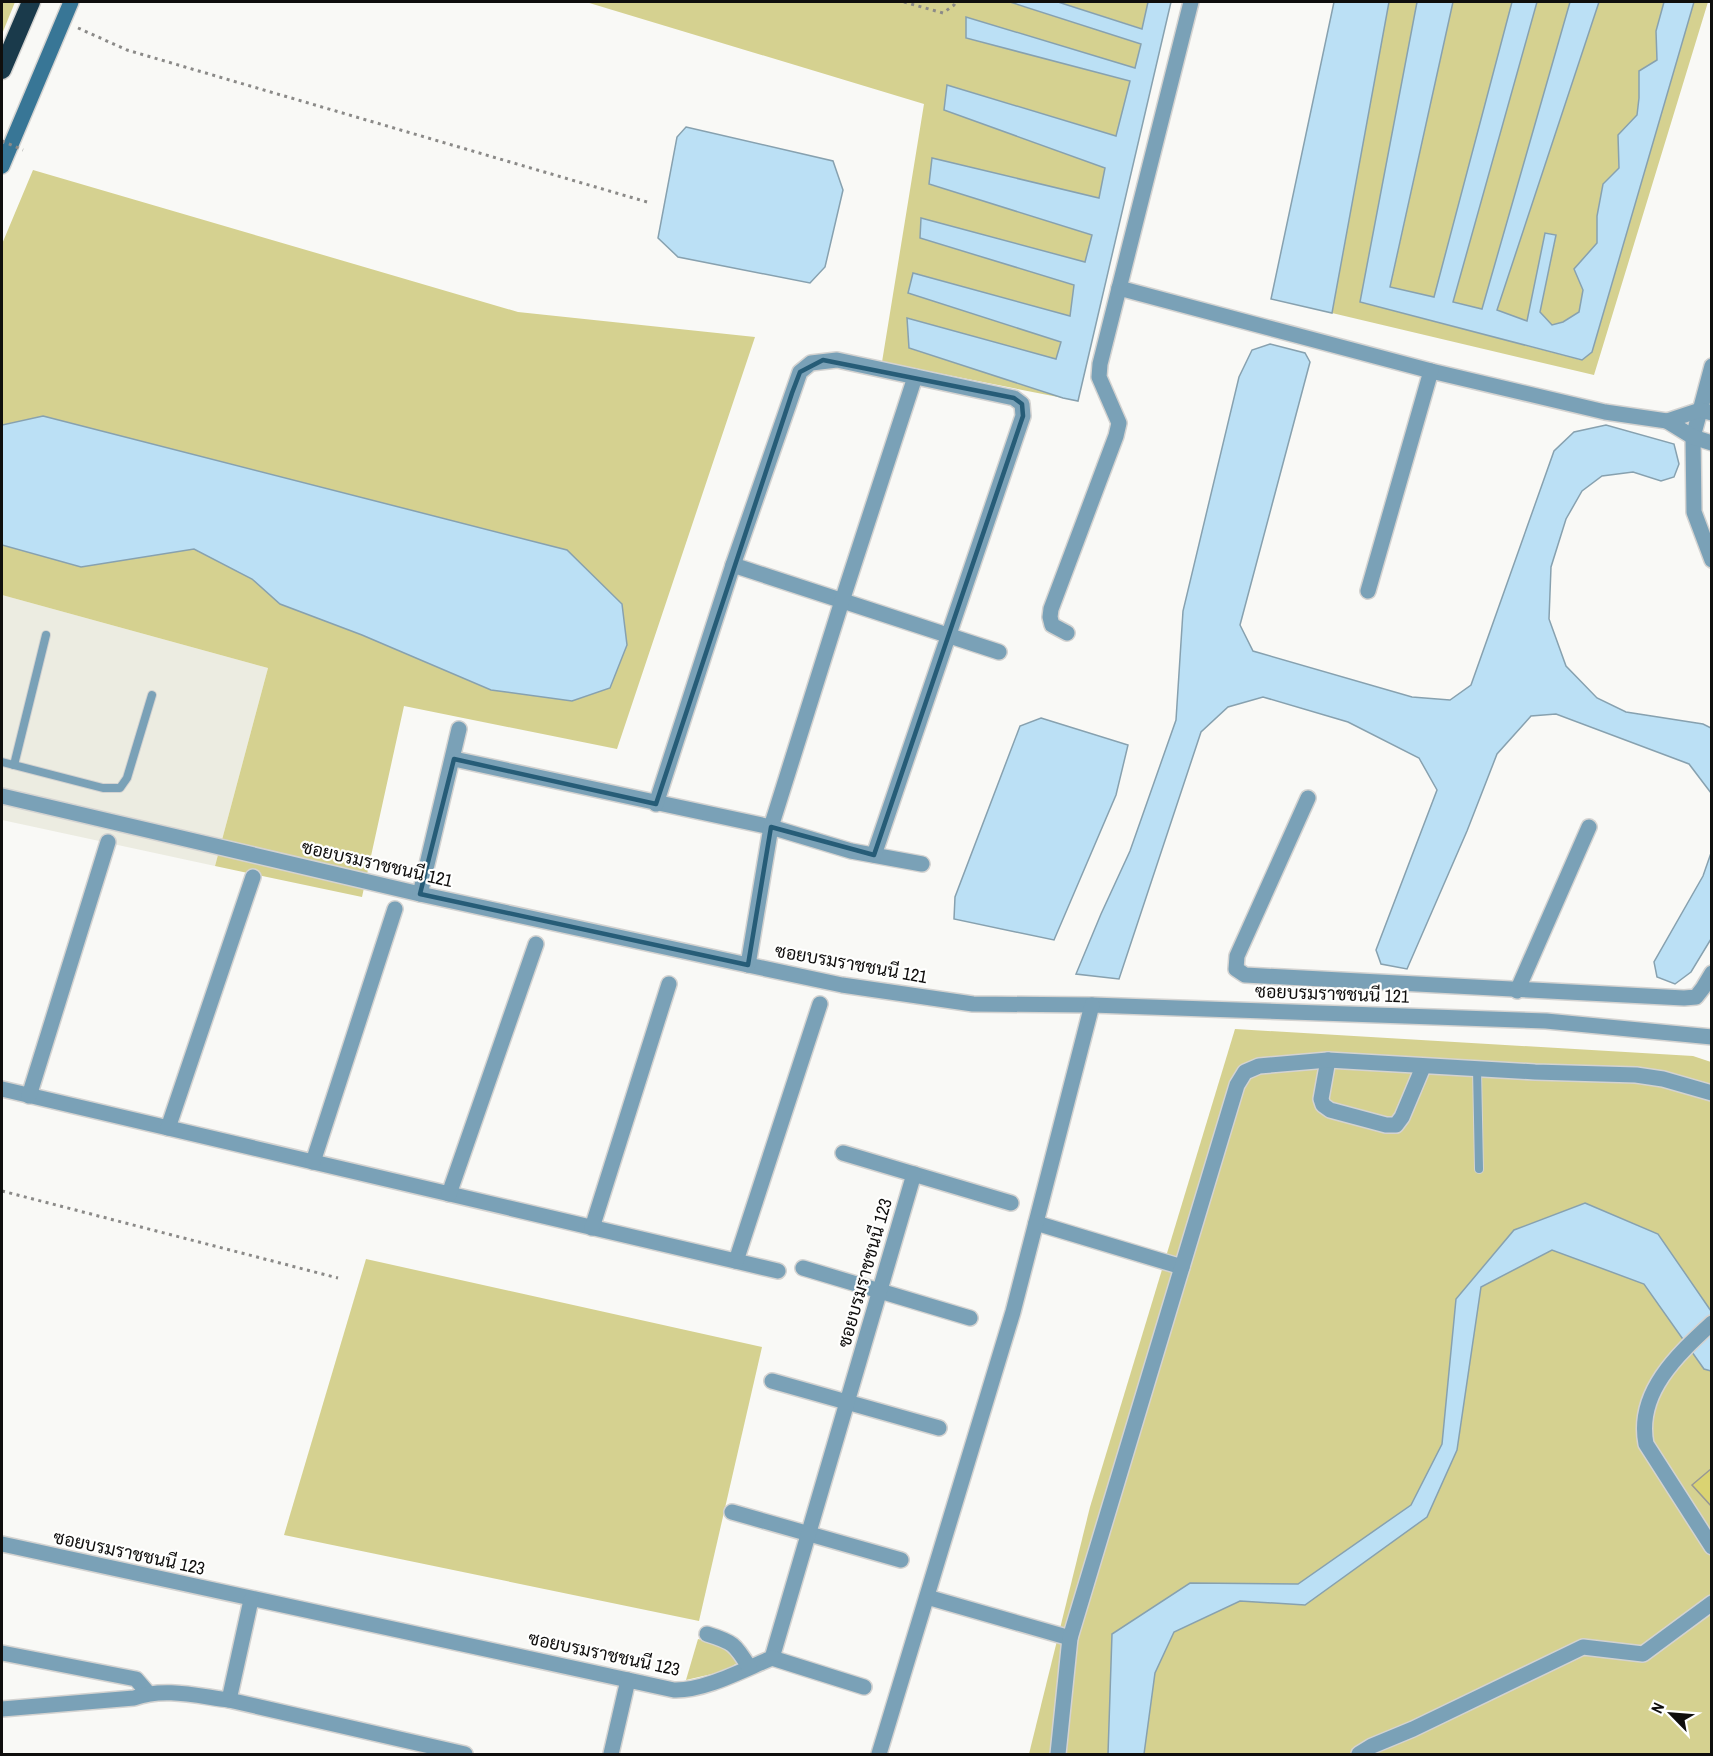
<svg xmlns="http://www.w3.org/2000/svg" width="1713" height="1756" viewBox="0 0 1713 1756" font-family="'Archivo Narrow',Sarabun,sans-serif">
	<style>
		.built { fill: #ecece1 }
		.green { fill: #d5d190 }
		.water { fill: #bbe0f5; stroke: #87a1af; stroke-width: 1.5 }
		.building { fill: #dad372; stroke: #989895; stroke-width: 1.5 }
		.lines { fill: none; stroke-linecap: round; stroke-linejoin: round }
		.lane-casing { stroke: #d4d3d1; stroke-width: 10 }
		.street-casing { stroke: #d4d3d1; stroke-width: 18 }
		.secondary-casing { stroke: #d4d3d1; stroke-width: 18 }
		.highway-casing { stroke: #d4d3d1; stroke-width: 21 }
		.path { stroke: #8b8a88; stroke-width: 3; stroke-dasharray: 3 4.5; stroke-linecap: butt }
		.lane { stroke: #7aa1b7; stroke-width: 8 }
		.street { stroke: #7aa1b7; stroke-width: 15 }
		.secondary { stroke: #387696; stroke-width: 15 }
		.highway { stroke: #1a3a4b; stroke-width: 18 }
		.path-bridge { stroke: #8b8a88; stroke-width: 3; stroke-dasharray: 3 4.5; stroke-linecap: butt }
		.marked { fill: none; stroke: #265c77; stroke-width: 4.5; stroke-linejoin: round }
		.labels { text-anchor: middle; stroke-width: 4.5; stroke-linejoin: round; paint-order: stroke }
		.street-label { font-size: 18px; fill: #0f0e0d; stroke: #fffffe }
	</style>
	<rect width="100%" height="100%" fill="#f9f9f6"/>
	<path class="built" d="M2 595 268 668 215 866 2 820Z"/>
	<g class="green">
		<path d="M2 2H15L2 34Z"/>
		<path d="M586 2H1010L1141 44 1135 68 966 18V38L1130 81 1116 136 947 85 944 110 1106 168 1099 199 929 184 1092 235 1085 262 921 219 920 238 1075 285 1070 317 914 273 908 292 1061 342 1057 360 907 318 909 348 1063 398 882 362 924 104Z"/>
		<path d="M1058 2H1148L1143 29Z"/>
		<path d="M1389 2H1417L1360 302 1581 360 1592 352 1694 2H1708L1594 375 1332 313Z"/>
		<path d="M1453 2H1512L1434 297 1390 288Z"/>
		<path d="M1537 2H1570L1482 309 1453 302Z"/>
		<path d="M1599 2H1664L1656 31 1657 60 1639 71V98L1637 115 1618 135 1619 169 1603 184 1597 216V243L1574 269 1583 290 1579 312 1563 322 1552 326 1540 312 1556 236 1545 233 1527 322 1497 310Z"/>
		<path d="M33 170 518 312 755 337 617 749 404 706 362 897 215 866 268 668 2 595V244Z"/>
		<path d="M1235 1029 1693 1056 1711 1062V1754H1029L1090 1507Z"/>
		<path d="M366 1259 762 1347 699 1621 284 1535Z"/>
		<path d="M698 1639 730 1647 740 1661 725 1671 686 1680Z"/>
	</g>
	<g class="water">
		<path d="M1010 2H1058L1142 29 1148 2H1171L1078 401 1063 398 909 348 907 318 1056 359 1061 342 908 293 913 273 1070 316 1074 285 920 238 921 218 1085 262 1092 235 929 184 932 158 1099 198 1105 168 944 110 947 85 1116 136 1130 81 966 38V17L1135 68 1141 44Z"/>
		<path d="M1334 2H1389L1332 313 1271 299Z"/>
		<path d="M1417 2H1453L1390 287 1434 297 1512 2H1537L1453 302 1482 309 1570 2H1599L1497 310 1527 321 1545 233 1556 235 1540 312 1552 325 1563 322 1579 312 1583 290 1574 269 1597 243V216L1603 184 1619 168 1618 135 1637 115 1639 98V71L1657 60 1656 31 1664 2H1694L1592 352 1582 360 1360 302Z"/>
		<path d="M686 127 833 161 843 190 825 267 810 283 678 257 658 238 677 137Z"/>
		<path d="M1270 344 1305 353 1310 362 1240 625 1253 651 1412 697 1450 700 1471 685 1554 451 1574 432 1606 425 1674 444 1679 464 1674 477 1661 481 1633 472 1602 476 1582 491 1566 519 1551 567 1549 619 1566 666 1597 698 1626 712 1703 724 1711 728V793L1689 764 1556 714 1531 716 1497 754 1467 831 1407 969 1381 964 1376 950 1437 790 1419 758 1348 722 1263 697 1228 707 1201 732 1119 979 1076 974 1101 914 1130 851 1176 720 1183 611 1239 377 1252 350Z"/>
		<path d="M43 416 567 550 622 604 627 645 610 688 572 701 491 690 362 635 280 604 252 579 194 549 81 567 2 545V425Z"/>
		<path d="M1041 718 1128 745 1116 795 1054 940 954 919 955 897 1020 726Z"/>
		<path d="M1711 853V939L1691 972 1675 984 1657 977 1654 962 1703 876Z"/>
		<path d="M1585 1203 1658 1234 1711 1311V1371L1704 1369 1644 1284 1552 1250 1481 1287 1457 1450 1427 1517 1305 1605 1240 1601 1174 1632 1155 1673 1144 1754H1108L1112 1634 1190 1583 1298 1584 1411 1505 1442 1444 1456 1299 1514 1230Z"/>
	</g>
	<path class="building" d="M1712 1468V1507L1692 1485Z"/>
	<g class="lines">
		<g class="lane-casing">
			<g id="lane">
				<path d="M2 762 103 788H120L127 778 152 695"/>
				<path d="M14 765 46 635"/>
				<path d="M1477 1069 1479 1169"/>
			</g>
		</g>
		<g class="street-casing">
			<g id="street">
				<path d="M1119 288 1431 371 1605 412 1667 421"/>
				<path d="M1712 366 1693 437 1694 512 1712 560"/>
				<path d="M1712 413 1700 410 1667 421 1693 437 1712 443"/>
				<path d="M733 565 999 652"/>
				<path d="M1368 591 1431 371"/>
				<path d="M1067 633 1052 625 1050 617 1051 609 1116 436 1119 423 1099 377 1100 364 1191 2"/>
				<path d="M454 759 771 827 851 851 922 864"/>
				<path d="M2 796 420 894 748 965 842 985 973 1004 1092 1005 1546 1021 1712 1037"/>
				<path d="M1308 798 1237 956 1236 969 1245 975 1684 998 1696 997 1703 988 1712 973"/>
				<path d="M656 804 733 565 800 372 811 363 837 360 1014 398 1022 404 1023 416 874 855"/>
				<path d="M420 894 459 729"/>
				<path d="M748 965 771 827 842 601 915 377"/>
				<path d="M1517 991 1589 827"/>
				<path d="M1328 1060 1321 1099 1323 1105 1330 1110 1386 1125H1396L1402 1117 1423 1067"/>
				<path d="M2 1089 778 1271"/>
				<path d="M29 1096 108 842"/>
				<path d="M168 1128 253 877"/>
				<path d="M843 1153 1011 1203"/>
				<path d="M313 1162 395 909"/>
				<path d="M449 1194 536 944"/>
				<path d="M1036 1223 1182 1267"/>
				<path d="M592 1228 669 984"/>
				<path d="M736 1261 820 1004"/>
				<path d="M803 1268 970 1318"/>
				<path d="M1712 1323C1677 1355 1636 1393 1646 1444L1712 1547"/>
				<path d="M772 1381 939 1428"/>
				<path d="M732 1512 901 1560"/>
				<path d="M2 1544 674 1690C704 1691 743 1670 772 1658L914 1174"/>
				<path d="M927 1597 1070 1638"/>
				<path d="M707 1634C733 1642 735 1644 749 1667"/>
				<path d="M2 1653 136 1679 148 1693"/>
				<path d="M772 1658 864 1687"/>
				<path d="M229 1700 251 1600"/>
				<path d="M2 1709 134 1698C164 1687 197 1696 229 1700L465 1754"/>
				<path d="M611 1754 628 1680"/>
				<path d="M879 1754 1013 1312 1092 1005"/>
				<path d="M1058 1754 1070 1638 1237 1085 1245 1072 1259 1066 1328 1060 1535 1072 1636 1075 1663 1079 1712 1093"/>
				<path d="M1359 1754 1372 1746 1413 1729 1583 1647 1643 1654 1712 1603"/>
			</g>
		</g>
		<g class="secondary-casing">
			<path id="secondary" d="M2 166 71 2"/>
		</g>
		<g class="highway-casing">
			<path id="highway" d="M2 70 31 2"/>
		</g>
		<g class="path">
			<path d="M904 2 943 13 954 5 955 2"/>
			<path d="M78 28 127 50 647 202"/>
			<path d="M2 1191 338 1278"/>
		</g>
		<use href="#lane" class="lane"/>
		<use href="#street" class="street"/>
		<use href="#secondary" class="secondary"/>
		<use href="#highway" class="highway"/>
		<path class="path-bridge" d="M2 141 23 150"/>
	</g>
	<path class="marked" d="M823 360 1014 398 1022 404 1023 416 874 855 771 827 748 965 420 894 454 759 656 804 792 393 800 372Z"/>
	<g class="labels">
		<g class="street-label">
			<text transform="translate(377 864) rotate(13)" y="6">ซอยบรมราชชนนี 121</text>
			<text transform="translate(851 964) rotate(10)" y="6">ซอยบรมราชชนนี 121</text>
			<text transform="translate(1332 994) rotate(2)" y="6">ซอยบรมราชชนนี 121</text>
			<text transform="translate(865 1273) rotate(-74)" y="6">ซอยบรมราชชนนี 123</text>
			<text transform="translate(129 1553) rotate(12)" y="6">ซอยบรมราชชนนี 123</text>
			<text transform="translate(604 1654) rotate(12)" y="6">ซอยบรมราชชนนี 123</text>
		</g>
	</g>
	<rect width="1713" height="1756" fill="none" stroke="#0f0e0d" stroke-width="6"/>
	<g transform="translate(1671 1714) rotate(295)" stroke="#fffffe" stroke-width="4.5" paint-order="stroke">
	<path d="M0-4.5L10 22L0 15L-10 22Z" fill="#0f0e0d"/>
	<text y="-9" font-size="16" font-weight="bold" text-anchor="middle" fill="#0f0e0d">N</text>
	</g>
</svg>
